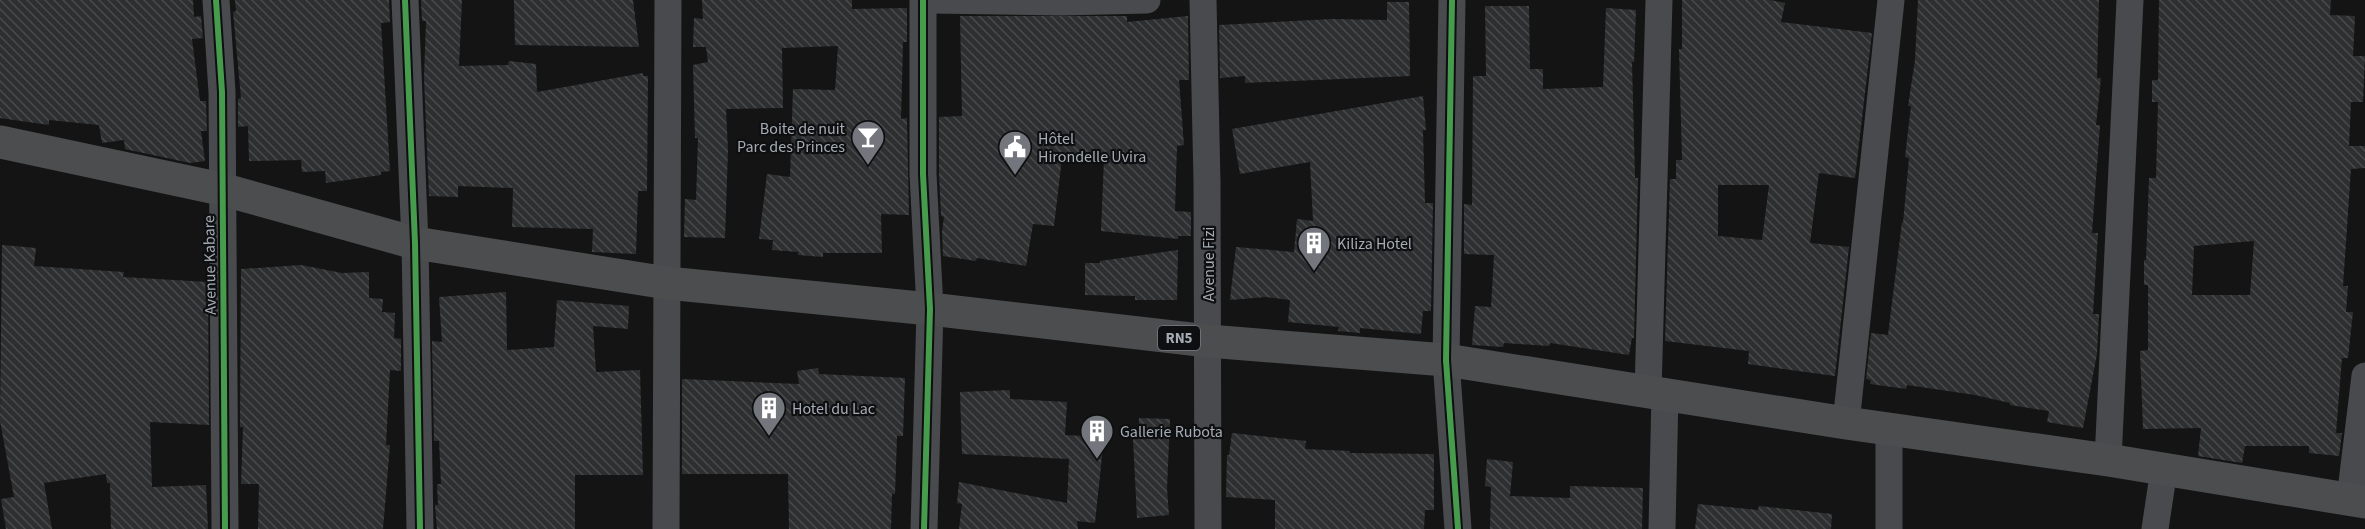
<svg xmlns="http://www.w3.org/2000/svg" width="2365" height="529" viewBox="0 0 2365 529" font-family="'Source Sans 3',sans-serif">
	<style>
		.building { fill: url(#building-back-hatch); fill-rule: evenodd }
		.lines { fill: none; stroke-linecap: round; stroke-linejoin: round }
		.street { stroke: #494a4d; stroke-width: 27 }
		.highway { stroke: #4b4d4e; stroke-width: 33 }
		.cycleway-casing { stroke: #0e0f10; stroke-width: 10 }
		.cycleway { stroke: #469c4c; stroke-width: 6 }
		.labels { text-anchor: middle; stroke-width: 4.5; stroke-linejoin: round; paint-order: stroke }
		.shield { fill: #0e0f10; stroke: #787d84; stroke-width: 1.5 }
		.shield-label { font-size: 15px; font-weight: bold; fill: #a6acb5 }
		.poi-label { font-size: 16px; fill: #a6acb5; stroke: #0e0f10; text-anchor: start }
		.street-label { font-size: 16px; fill: #a6acb5; stroke: #0e0f10 }
	</style>
	<defs>
		<pattern id="building-back-hatch" width="6" height="6" patternUnits="userSpaceOnUse" patternTransform="scale(1.5)"><rect width="6" height="6" fill="#2e2f30"/><path d="M-1 5l2 2M0 0l6 6M5-1l2 2" fill="none" stroke="#494a4c"/></pattern>
	</defs>
	<rect width="100%" height="100%" fill="#141414"/>
	<g class="building">
		<path d="M0 0H193L194 17 201 16 203 38 192 39 200 101H206L207 131H201L205 161 190 163 125 149 124 140 102 143 99 125 49 120V125L0 118Z"/>
		<path d="M235 0H389L390 22 381 23 390 171 381 172V175L326 183 325 171 302 172 301 160 249 161 248 126 238 127V99L241 98 233 12 236 11Z"/>
		<path d="M421 0H462L459 66 508 65 509 61 536 64 537 92 643 73V76H648L647 191H638L636 254 592 252 593 229 512 227 513 188 458 186V197L429 196 424 78 426 21H422Z"/>
		<path d="M514 0H633L639 47 515 45Z"/>
		<path d="M702 0H852V9L907 8V42H903L901 119 907 118 909 215 881 214 882 253H823V257L798 255V252L772 250 773 240 759 239 767 174 790 177 793 89 835 90 838 46 782 48 783 108 726 109 728 150 725 238 684 237 685 199 696 200 698 138H695L693 65 708 62 706 47H693L694 18 703 19Z"/>
		<path d="M1682 0H1770L1785 3 1781 22 1872 33 1855 178 1819 173 1810 243 1849 247 1835 376 1748 364 1749 351 1665 341 1670 179H1676V160H1682L1679 49H1682ZM1718 185H1769L1762 240 1718 236Z"/>
		<path d="M1918 0H2099L2097 78H2101L2096 125H2100L2092 233H2098L2093 314H2099L2097 354 2083 428 2047 422 2049 411 2010 405V403L1975 395 1907 385 1906 389 1870 384 1871 380 1866 379 1871 333 1888 335 1902 222 1903 223 1909 158 1905 157 1911 106H1908L1915 60Z"/>
		<path d="M2159 0H2331L2330 15 2355 16 2353 56H2365L2363 102H2351L2349 146H2365V168L2351 169 2343 286H2348L2346 312H2353L2348 358H2342L2336 433H2342L2339 456 2309 453V446H2245L2242 463 2198 456 2201 428 2143 429 2140 351 2148 350V285H2144V260H2146L2149 178H2156L2158 102H2152V80H2158ZM2254 241 2250 295H2192L2194 246Z"/>
		<path d="M1387 2H1409L1410 76 1245 83V76L1220 78 1219 25 1332 19 1387 20Z"/>
		<path d="M1485 6H1529L1530 69H1543V89L1603 87 1606 8 1636 10 1634 62H1632L1635 178H1638L1634 338H1632L1629 355 1550 343 1549 346 1504 343 1503 347 1472 345 1475 306 1491 307 1494 255 1464 254V204L1472 205 1473 76H1486Z"/>
		<path d="M960 16H1127V22L1188 16 1189 80H1179L1184 145 1177 146 1175 211 1191 212V236H1178V239L1101 231 1104 158H1062L1054 226 1033 224 1026 266 977 258 976 261 943 256 942 232 944 217 941 216 939 174V117L962 116Z"/>
		<path d="M1423 96 1426 130H1423L1425 203H1433L1431 311H1423L1421 334 1360 328V333L1338 331 1339 327 1288 322 1290 300 1266 297 1230 300 1236 247 1294 252 1297 219 1313 221 1310 162 1240 174 1232 129Z"/>
		<path d="M2 245 36 248 34 266 124 272 123 277 208 282 209 425 150 422 152 487 206 485 208 529H111L110 483H107L106 474 44 483 52 529H6L1 499 14 497 0 421Z"/>
		<path d="M1178 250 1177 300H1135V296L1085 295V263H1100V261Z"/>
		<path d="M301 265 342 273 369 272V298L383 299 382 312 395 313 394 338 401 339V371L390 370 386 445H390L383 529H258L259 484H241L243 427H240L241 269Z"/>
		<path d="M506 292 507 350 554 347 557 300 629 306 628 329 593 326 596 372 640 370 643 475H575V529H437L435 505H438L437 484H441L439 441H434L432 341 442 342 439 297Z"/>
		<path d="M818 368 819 374 905 378 903 436H897L895 494H892L891 529H789L788 474H682V379L799 384 797 371Z"/>
		<path d="M1010 390V399L1067 402 1065 435 1104 437 1095 523 1077 521 1078 529H959L962 504 957 503 959 482 1067 503 1069 459 962 454 960 392Z"/>
		<path d="M1139 418 1170 419 1167 488 1169 515 1137 518 1133 439H1138Z"/>
		<path d="M1232 433 1306 441 1305 449 1350 451V453L1434 454V510H1425L1424 529H1275V500L1226 497 1227 455H1229Z"/>
		<path d="M1487 459 1513 462 1510 496 1570 498V486L1643 488 1642 529H1490L1491 487 1485 486Z"/>
		<path d="M1698 504 1758 510 1759 506 1832 514 1831 529H1695Z"/>
	</g>
	<g class="lines">
		<g class="street">
			<path d="M216 0 222 92 225 529"/>
			<path d="M405 0 415 243 420 529"/>
			<path d="M923 0V174L930 309 924 529"/>
			<path d="M931 0 1060 2 1147 0"/>
			<path d="M1203 0 1207 182 1208 529"/>
			<path d="M1452 0 1446 360 1458 529"/>
			<path d="M1648 392 1659 0"/>
			<path d="M1846 423 1891 0"/>
			<path d="M1889 429V529"/>
			<path d="M2108 460 2130 0"/>
			<path d="M2350 499 2365 376"/>
			<path d="M666 529 668 0"/>
			<path d="M1662 529 1665 394"/>
			<path d="M2155 529 2164 469"/>
		</g>
		<path class="highway" d="M0 142 221 189 415 243 667 283 930 309 1208 341 1446 360 1846 423 2108 460 2365 502"/>
		<g class="cycleway-casing">
			<g id="cycleway">
				<path d="M216 0 222 92 225 529"/>
				<path d="M405 0 415 243 420 529"/>
				<path d="M923 0V174L930 309 924 529"/>
				<path d="M1452 0 1446 360 1458 529"/>
			</g>
		</g>
		<use href="#cycleway" class="cycleway"/>
	</g>
	<defs>
		<g id="bar-pin" transform="scale(1.725)"><path d="M0 17L-7.5 6A9.5 9.5 0 1 1 7.5 6Z" fill="#73777d" stroke="#0e0f10"/><path d="M-6-5H6L.8 .8V4.5H3.5V6h-7V4.5H-.8V.8Z" fill="#fff"/></g>
		<g id="civic-pin" transform="scale(1.725)"><path d="M0 17L-7.5 6A9.5 9.5 0 1 1 7.5 6Z" fill="#73777d" stroke="#0e0f10"/><path d="M-.6-6.5H3V-4.5H.6V-3L4-1V1h2V6H-6V1h2V-1L-.6-3ZM-1.2 2.5V6h2.4V2.5Z" fill="#fff"/></g>
		<g id="building-pin" transform="scale(1.725)"><path d="M0 17L-7.5 6A9.5 9.5 0 1 1 7.5 6Z" fill="#73777d" stroke="#0e0f10"/><path d="M-4-6H4V6H1V3H-1V6H-4ZM-2.5-4.3h1.7v1.8h-1.7ZM.8-4.3h1.7v1.8H.8ZM-2.5-1h1.7V.8h-1.7ZM.8-1h1.7V.8H.8Z" fill="#fff"/></g>
	</defs>
	<g fill-rule="evenodd">
		<use href="#bar-pin" x="868" y="137"/>
		<use href="#civic-pin" x="1015" y="147"/>
		<use href="#building-pin" x="1314" y="243"/>
		<use href="#building-pin" x="769" y="408"/>
		<use href="#building-pin" x="1097" y="431"/>
	</g>
	<g class="labels">
		<rect class="shield" x="1158" y="326" width="42" height="24" rx="4.5"/>
		<g class="shield-label">
			<text x="1179" y="343">RN5</text>
		</g>
		<g class="poi-label">
			<text x="845" y="134" text-anchor="end">Boite de nuit<tspan x="845" dy="18">Parc des Princes</tspan></text>
			<text x="1038" y="144">Hôtel<tspan x="1038" dy="18">Hirondelle Uvira</tspan></text>
			<text x="1337" y="249">Kiliza Hotel</text>
			<text x="792" y="414">Hotel du Lac</text>
			<text x="1120" y="437">Gallerie Rubota</text>
		</g>
		<g class="street-label">
			<text transform="translate(1208 264) rotate(-90)" y="6">Avenue Fizi</text>
			<text transform="translate(209 265) rotate(-91)" y="6">Avenue Kabare</text>
		</g>
	</g>
</svg>
